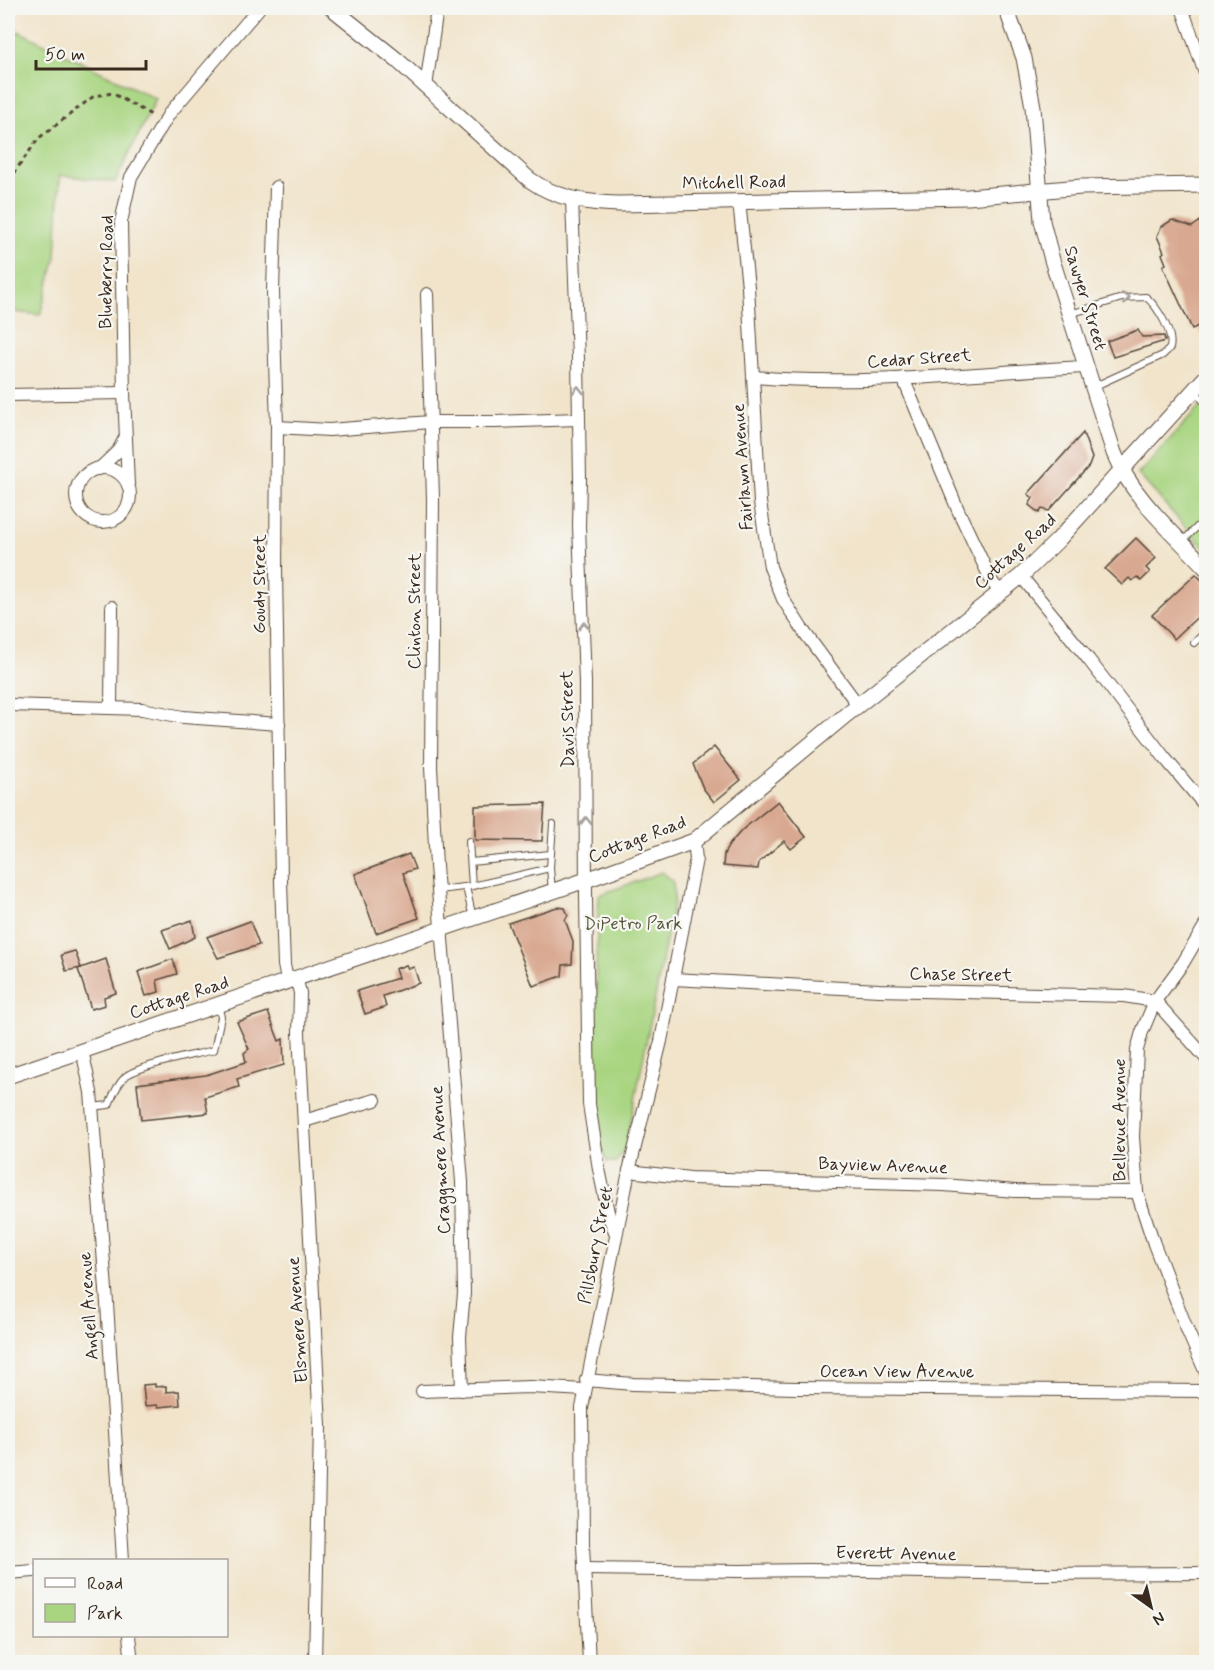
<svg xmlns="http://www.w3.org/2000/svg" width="1214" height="1670" viewBox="0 0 1214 1670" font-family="Mynerve,sans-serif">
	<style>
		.green { fill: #a9d581; stroke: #728050; stroke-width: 1.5 }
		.building { fill: #d9a890 }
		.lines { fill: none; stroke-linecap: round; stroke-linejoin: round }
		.service-casing { stroke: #564638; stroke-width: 8 }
		.minor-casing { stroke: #564638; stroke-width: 14 }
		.tertiary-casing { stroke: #564638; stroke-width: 17 }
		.path { stroke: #564638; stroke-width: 3; stroke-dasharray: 4.5 4.5; stroke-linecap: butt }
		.service { stroke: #fff; stroke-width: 6 }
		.minor { stroke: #fff; stroke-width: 12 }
		.tertiary { stroke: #fff; stroke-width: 15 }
		.oneway { stroke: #a79f9a }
		.labels { text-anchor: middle; stroke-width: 4.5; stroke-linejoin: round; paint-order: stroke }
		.street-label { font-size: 18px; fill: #3b2a1e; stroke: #f6f6f2 }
		.park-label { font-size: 18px; fill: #565537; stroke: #f6f6f2 }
	</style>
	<rect width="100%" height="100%" fill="#f6f6f2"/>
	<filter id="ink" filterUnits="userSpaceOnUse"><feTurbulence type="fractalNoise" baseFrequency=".0167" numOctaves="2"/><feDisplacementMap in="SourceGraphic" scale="12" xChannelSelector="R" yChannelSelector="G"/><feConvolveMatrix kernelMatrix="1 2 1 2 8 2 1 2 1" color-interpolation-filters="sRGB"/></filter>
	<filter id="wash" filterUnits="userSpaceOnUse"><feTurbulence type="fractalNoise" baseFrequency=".008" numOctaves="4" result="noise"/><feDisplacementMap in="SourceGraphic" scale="24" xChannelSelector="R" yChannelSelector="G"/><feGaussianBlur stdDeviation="1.35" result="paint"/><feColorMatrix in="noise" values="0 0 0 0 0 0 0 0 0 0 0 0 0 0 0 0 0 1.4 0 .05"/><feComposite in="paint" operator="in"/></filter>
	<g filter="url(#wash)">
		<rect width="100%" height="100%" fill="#f1e4cb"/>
		<g class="green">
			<path d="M18 31 156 99 115 182 60 175 56 257 40 315 8 311V44Z"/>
			<path d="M1206 400V550L1138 474Z"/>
			<path d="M662 872 673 881 674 900 626 1147 616 1162H607C589 1125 595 1071 595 1030 596 985 596 940 599 895Z"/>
		</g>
		<g id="blocks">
			<g class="building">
				<path d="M1206 217V342L1198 326 1192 329 1163 266 1166 264 1162 254 1164 252 1157 236 1161 227 1172 220 1192 227Z"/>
				<path d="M1138 330 1142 337 1164 336 1165 341 1113 357 1107 341Z"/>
				<path d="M1083 433 1092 458 1089 466 1049 511 1042 509 1039 513 1029 505 1033 498 1028 494Z"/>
				<path d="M1136 538 1156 558 1146 568 1150 572 1141 581 1137 577 1132 581 1129 578 1122 585 1105 569Z"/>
				<path d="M1196 574 1206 585V609L1174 639 1152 615Z"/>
				<path d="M714 747 741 780 714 802 703 788 693 764Z"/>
				<path d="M778 801 806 837 791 849 784 841 759 862 758 869 723 866 724 854 729 845 742 830Z"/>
				<path d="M545 804 542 841 475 840V806Z"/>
				<path d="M409 854 415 869 403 873 419 918 376 933 355 874Z"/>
				<path d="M557 907 565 908 568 915 565 920 573 941 572 964 563 965 562 976 533 986 508 923Z"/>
				<path d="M192 920 195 937 170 949 162 930Z"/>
				<path d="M250 921 259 945 218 958 207 937Z"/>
				<path d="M75 951 81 968 66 971 61 955Z"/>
				<path d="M106 959 116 993 104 997 105 1005 91 1009 78 969Z"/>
				<path d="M173 959 177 974 157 980 159 992 146 996 138 972Z"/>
				<path d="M406 965 408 969 414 967 419 983 383 996 386 1007 365 1014 357 991 398 978 395 969Z"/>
				<path d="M268 1012 279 1041 283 1039 284 1065 237 1079 239 1087 205 1097 208 1113 141 1120 137 1084 206 1075 246 1062 244 1053 249 1049 237 1022Z"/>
				<path d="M155 1384V1387L166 1386V1392L179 1391 180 1405 158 1407 157 1405 145 1406 143 1385Z"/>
			</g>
		</g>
	</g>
	<g filter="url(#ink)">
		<use href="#blocks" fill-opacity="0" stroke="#564638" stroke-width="1.5"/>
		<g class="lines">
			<g class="service-casing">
				<g id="service">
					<path d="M1070 314 1122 298 1146 297C1157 306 1174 333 1170 348L1163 355 1093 387"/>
					<path d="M1195 391 1206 404"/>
					<path d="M1183 541 1206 518"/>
					<path d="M1194 643 1206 631"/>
					<path d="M469 841 472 886"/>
					<path d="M471 862 550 854"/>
					<path d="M466 887 473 918"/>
					<path d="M439 890 472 886 550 868"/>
					<path d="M552 891 550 868 553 824"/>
					<path d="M91 1107 109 1105C112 1097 118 1084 125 1077 135 1066 195 1055 214 1050L221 1017 218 1005"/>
				</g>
			</g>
			<g class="minor-casing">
				<g id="minor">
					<path d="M1182 8 1206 76"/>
					<path d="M426 87 437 8"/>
					<path d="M276 187 273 292 277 427 276 570 281 882 284 965 287 980"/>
					<path d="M572 200 578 359 580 479 579 526 585 682 586 897 589 1104 599 1169 609 1217 616 1234"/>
					<path d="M739 201 748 287 760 502 770 567 783 599 802 629 858 705"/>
					<path d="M427 294 433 499 431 767 436 866 462 1182 464 1293 460 1337 462 1390"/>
					<path d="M755 377C865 387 976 372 1086 367"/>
					<path d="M903 378 958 510 992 582 1001 593"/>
					<path d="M8 395 124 393"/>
					<path d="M277 427 329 430 430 422H495L578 419"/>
					<circle cx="103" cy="495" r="27"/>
					<path d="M99 469 118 451 125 438"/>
					<path d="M128 485 124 393 121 222 131 177 169 114 259 8"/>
					<path d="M1021 576 1089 660 1164 757 1206 807"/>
					<path d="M8 705 142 709 183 717 279 724"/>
					<path d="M111 707 112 607"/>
					<path d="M296 977 300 993 299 1033 320 1425 315 1662"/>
					<path d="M673 979 879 990 1124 996 1155 1001 1183 963 1206 924"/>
					<path d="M82 1050 91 1092 107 1303 123 1560"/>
					<path d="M1206 1058 1155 1001 1142 1032 1137 1050 1133 1137 1137 1192 1154 1244 1188 1332 1206 1373"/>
					<path d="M304 1121 375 1100"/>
					<path d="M629 1171 690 1178 944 1185 1015 1191 1137 1192"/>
					<path d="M586 1380 633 1384 796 1388 1206 1391"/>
					<path d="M422 1391 530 1387 585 1390"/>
					<path d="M584 1569 740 1571 809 1570 1036 1574 1206 1573"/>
					<path d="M8 1573 34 1571"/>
					<path d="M129 1636 132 1662"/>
					<path d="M589 1662 583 1545 582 1408 629 1171 661 1041 696 859 694 841"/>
				</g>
			</g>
			<g class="tertiary-casing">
				<g id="tertiary">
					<path d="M332 8 397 60 530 180C557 199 587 203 619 204L968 197 1081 187 1206 185"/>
					<path d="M1006 8 1024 58 1033 107 1042 221 1052 260 1114 453C1132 498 1174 533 1206 568"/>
					<path d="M8 1076 586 880 694 841 847 714 1021 576 1058 540 1206 377"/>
				</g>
			</g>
			<path class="path" d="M8 181 39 138 94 96 112 93 153 116"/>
			<use href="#service" class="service"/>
			<use href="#minor" class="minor"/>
			<use href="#tertiary" class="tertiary"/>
		</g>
		<defs><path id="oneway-chevron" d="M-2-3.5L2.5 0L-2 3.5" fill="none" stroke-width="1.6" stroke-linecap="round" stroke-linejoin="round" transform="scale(1.5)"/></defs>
		<g class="oneway">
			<use href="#oneway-chevron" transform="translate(1126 298) rotate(-11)"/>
			<use href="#oneway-chevron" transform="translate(578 390) rotate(-90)"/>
			<use href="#oneway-chevron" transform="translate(584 626) rotate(-92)"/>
			<use href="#oneway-chevron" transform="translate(586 821) rotate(-90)"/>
		</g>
	</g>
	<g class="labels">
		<g class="street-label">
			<text transform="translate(734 182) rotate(-1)" y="6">Mitchell Road</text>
			<text transform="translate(106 272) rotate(-89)" y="6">Blueberry Road</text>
			<text transform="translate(1086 298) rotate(73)" y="6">Sawyer Street</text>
			<text transform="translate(919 358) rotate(-4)" y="6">Cedar Street</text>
			<text transform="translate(742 467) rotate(-94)" y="6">Fairlawn Avenue</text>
			<text transform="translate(1015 551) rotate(-42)" y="6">Cottage Road</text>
			<text transform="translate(259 584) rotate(-90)" y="6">Goudy Street</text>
			<text transform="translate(414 611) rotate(-90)" y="6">Clinton Street</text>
			<text transform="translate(567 719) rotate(-91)" y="6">Davis Street</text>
			<text transform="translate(637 839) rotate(-21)" y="6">Cottage Road</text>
			<text transform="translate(961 974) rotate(1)" y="6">Chase Street</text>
			<text transform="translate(179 997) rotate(-18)" y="6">Cottage Road</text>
			<text transform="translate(1119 1120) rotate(-90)" y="6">Bellevue Avenue</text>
			<text transform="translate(440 1160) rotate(-93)" y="6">Craggmere Avenue</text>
			<text transform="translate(883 1165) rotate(2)" y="6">Bayview Avenue</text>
			<text transform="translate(595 1245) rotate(-79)" y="6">Pillsbury Street</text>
			<text transform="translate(88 1306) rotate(-94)" y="6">Angell Avenue</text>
			<text transform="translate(297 1320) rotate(-94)" y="6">Elsmere Avenue</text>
			<text x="897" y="1377">Ocean View Avenue</text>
			<text transform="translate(896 1553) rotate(1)" y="6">Everett Avenue</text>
		</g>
		<g class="park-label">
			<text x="633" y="929">DiPetro Park</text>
		</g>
	</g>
	<rect width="1214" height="1670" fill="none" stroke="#f6f6f2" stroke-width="30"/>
	<rect x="33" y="1559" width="195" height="78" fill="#f6f6f2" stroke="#aba49d" stroke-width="1.5"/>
	<rect x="45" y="1578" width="30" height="9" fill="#ffffff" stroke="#aba49d" stroke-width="1.5"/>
	<text x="87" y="1589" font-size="18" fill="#3b2a1e">Road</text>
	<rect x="45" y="1604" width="30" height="18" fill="#a9d581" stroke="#aba49d" stroke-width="1.5"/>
	<text x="87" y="1619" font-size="18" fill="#3b2a1e">Park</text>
	<g transform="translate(1151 1607) rotate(146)" stroke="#f6f6f2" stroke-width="4.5" paint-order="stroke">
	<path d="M0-4.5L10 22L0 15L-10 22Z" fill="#3b2a1e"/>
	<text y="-9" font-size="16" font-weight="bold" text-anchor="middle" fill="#3b2a1e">N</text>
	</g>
	<path d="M36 60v9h110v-9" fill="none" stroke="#3b2a1e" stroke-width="3"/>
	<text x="45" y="60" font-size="18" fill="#3b2a1e" stroke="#f6f6f2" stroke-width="4.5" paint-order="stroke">50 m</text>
</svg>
